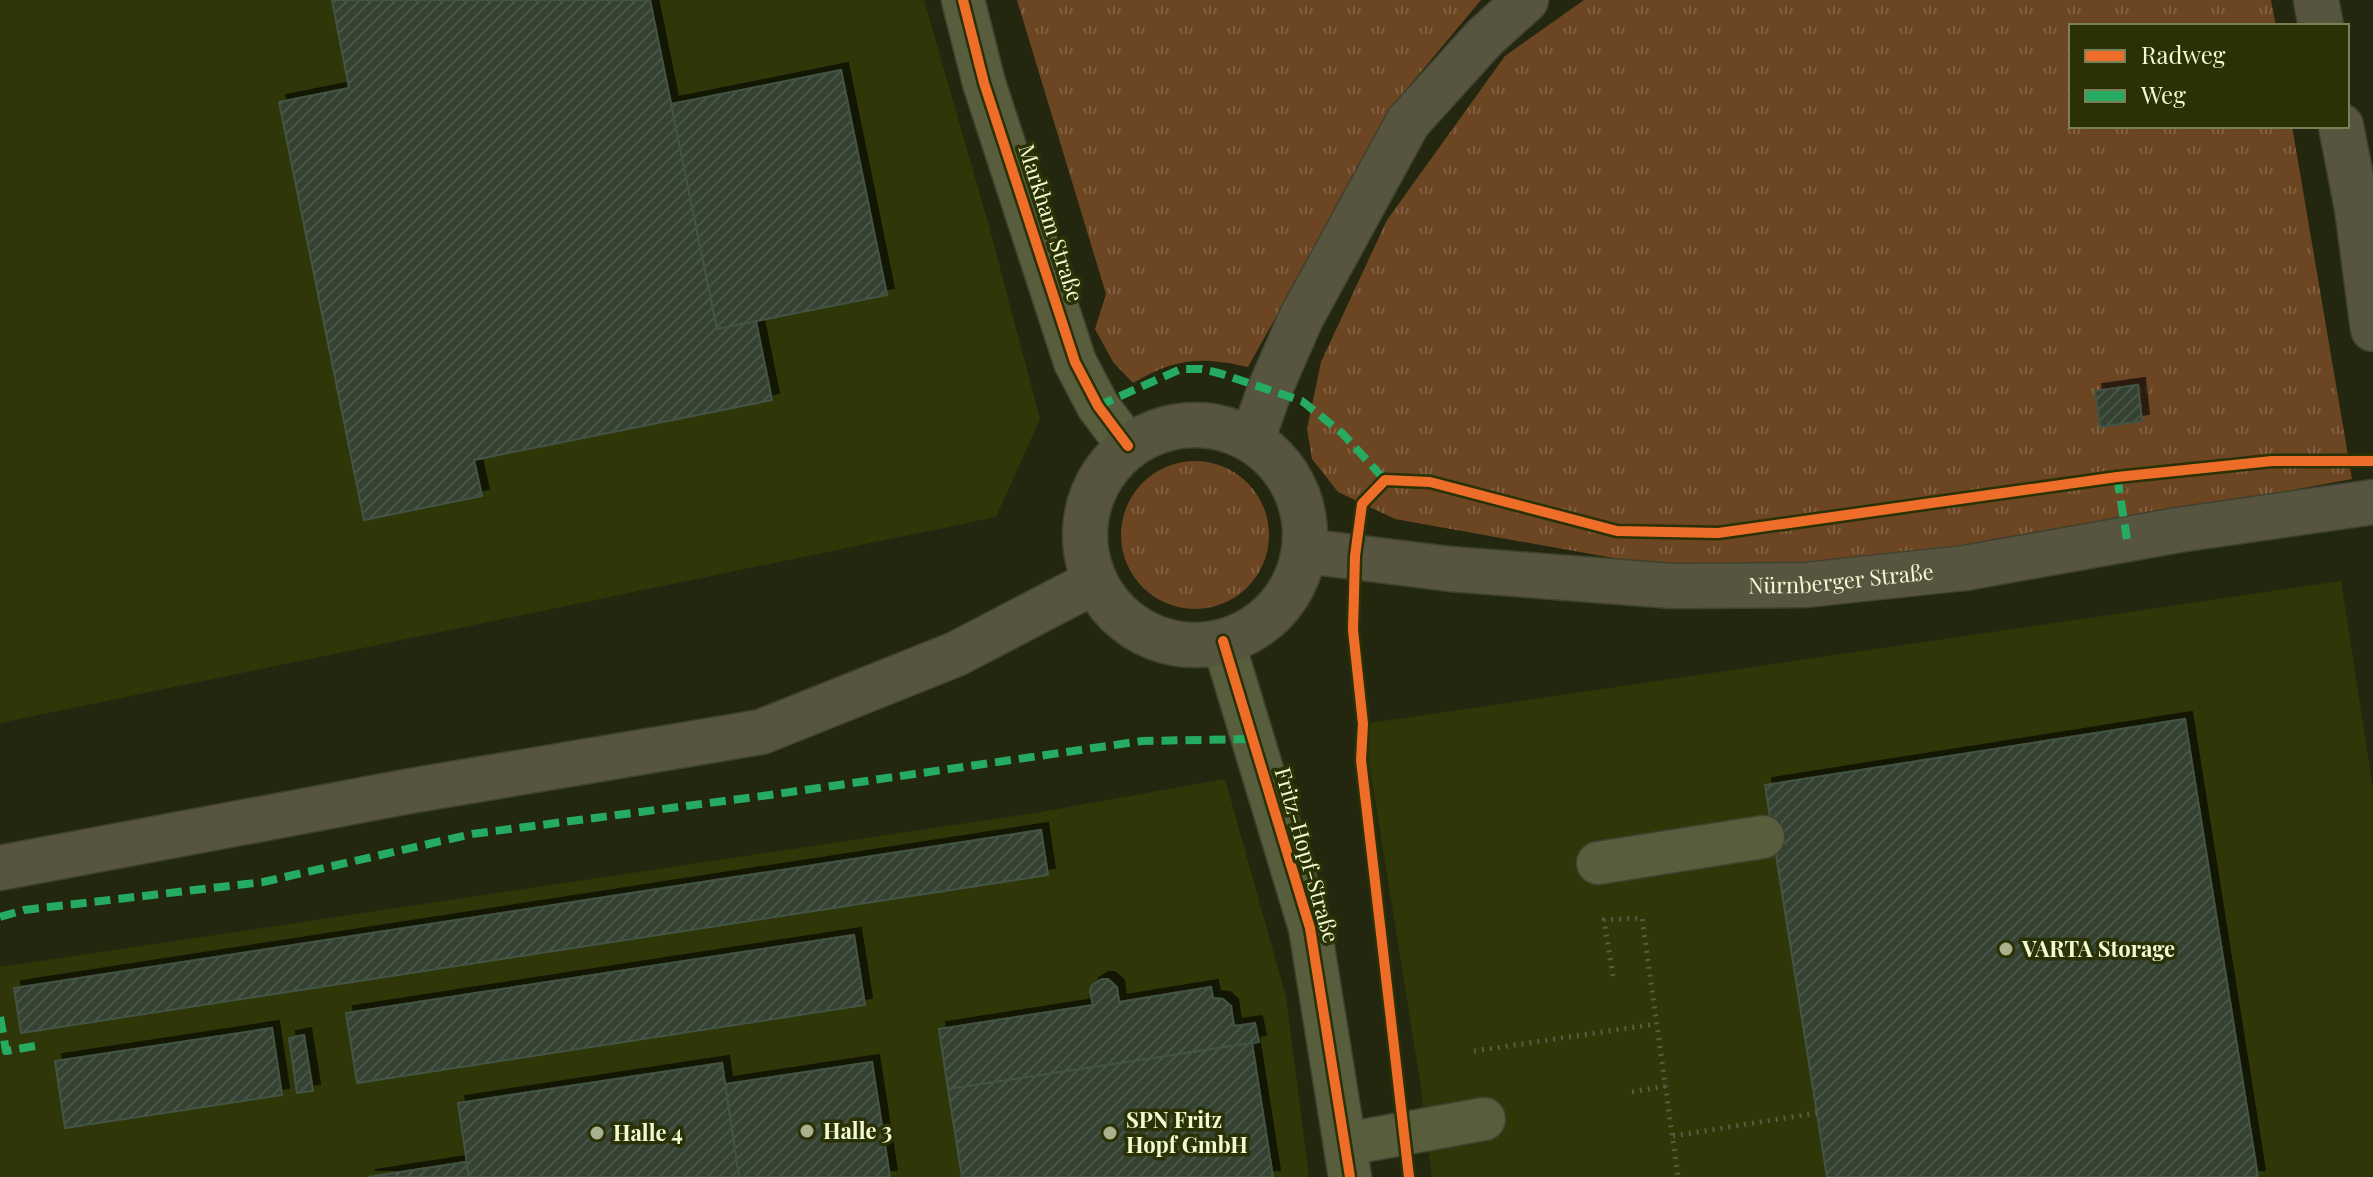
<svg xmlns="http://www.w3.org/2000/svg" width="2373" height="1177" viewBox="0 0 2373 1177" font-family="'Playfair Display',serif">
	<style>
		.built { fill: #2f3708 }
		.grass { fill: url(#grass-tufts) }
		.building { fill: url(#building-hatch); stroke: #425444; stroke-width: 2; filter: url(#shadow) }
		.lines { fill: none; stroke-linecap: round; stroke-linejoin: round }
		.minor-casing { stroke: #3e422f; stroke-width: 45 }
		.major-casing { stroke: #3e422f; stroke-width: 47 }
		.path { stroke: #595c45; stroke-width: 5; stroke-dasharray: 2 6; stroke-linecap: butt }
		.minor { stroke: #585d3e; stroke-width: 42 }
		.major { stroke: #575440; stroke-width: 44 }
		.quiet { stroke: #26ab63; stroke-width: 8; stroke-dasharray: 16 8; stroke-linecap: butt }
		.cycleway-casing { stroke: #2a3105; stroke-width: 15 }
		.cycleway { stroke: #ee6e29; stroke-width: 10 }
		.poi-dot { fill: #a9b08e; stroke: #2a3105; stroke-width: 3 }
		.labels { text-anchor: middle; stroke-width: 7; stroke-linejoin: round; paint-order: stroke }
		.street-label { font-size: 22px; fill: #f1fad2; stroke: #2a3105 }
		.poi-label { font-size: 22px; font-weight: bold; fill: #f1fad2; stroke: #2a3105; text-anchor: start }
	</style>
	<defs>
		<pattern id="grass-tufts" width="24" height="20" patternUnits="userSpaceOnUse" patternTransform="scale(2)"><rect width="24" height="20" fill="#6c4522"/><path d="M3 7l-1-3M5 7V3M7 7l1-3M15 17l-1-3M17 17v-4M19 17l1-3" fill="none" stroke="#816141"/></pattern>
		<pattern id="building-hatch" width="6" height="6" patternUnits="userSpaceOnUse" patternTransform="scale(2)"><rect width="6" height="6" fill="#354233"/><path d="M-1 1l2-2M0 6l6-6M5 7l2-2" fill="none" stroke="#495546"/></pattern>
		<filter id="shadow"><feDropShadow dx="7" dy="-7" stdDeviation="0" flood-color="#0009"/></filter>
	</defs>
	<rect width="100%" height="100%" fill="#23270f"/>
	<g class="built">
		<path d="M0 0H924L990 230 1040 419 996 517 0 723Z"/>
		<path d="M2341 581 2373 789V1177H1432L1420 1081 1363 724Z"/>
		<path d="M1225 779 1286 997 1309 1177H0V967L1035 813Z"/>
	</g>
	<g class="grass">
		<path d="M1017 0H1481L1395 103 1248 367C1202 356 1175 358 1133 383L1113 362 1095 329 1106 294Z"/>
		<path d="M1584 0H2271L2276 26H2071V126H2292L2352 479 1960 552 1805 567H1664L1395 519 1338 492 1312 459 1307 429 1321 362 1387 220 1505 56Z"/>
		<circle cx="1195" cy="535" r="74"/>
	</g>
	<g class="building">
		<path d="M332 0H650L717 329 756 321 772 400 474 460 482 496 364 520 279 102 349 88Z"/>
		<path d="M841 70 887 295 717 329 671 104Z"/>
		<path d="M2138 385 2142 421 2100 427 2095 391Z"/>
		<path d="M2185 719 2258 1177H1827L1765 785Z"/>
		<path d="M1041 830 1048 875 21 1033 14 988Z"/>
		<path d="M854 935 865 1005 357 1083 346 1013Z"/>
		<path d="M1102 979H1108L1117 987 1119 1002 1211 987 1213 998 1223 999 1231 1006 1234 1026 1255 1023 1259 1042 948 1089 939 1029 1093 1005 1090 991 1092 985Z"/>
		<path d="M272 1028 282 1095 65 1128 55 1061Z"/>
		<path d="M304 1035 313 1091 297 1093 289 1038Z"/>
		<path d="M1252 1043 1273 1177H962L948 1089Z"/>
		<path d="M872 1062 890 1177H739L725 1084Z"/>
		<path d="M722 1063 739 1177H469L458 1103Z"/>
		<path d="M466 1162 469 1177H368Z"/>
	</g>
	<g class="lines">
		<g class="minor-casing">
			<g id="minor">
				<path d="M963 0 984 83 1075 362 1098 406 1128 446"/>
				<path d="M1223 641 1310 928 1350 1177"/>
				<path d="M1598 863 1763 837"/>
				<path d="M1346 1144 1484 1119"/>
			</g>
		</g>
		<g class="major-casing">
			<g id="major">
				<path d="M2316 0 2321 26"/>
				<path d="M2341 126 2357 208 2373 329"/>
				<circle cx="1195" cy="535" r="110"/>
				<path d="M1252 440 1270 389 1301 318 1408 122 1485 37 1526 0"/>
				<path id="s1" d="M1305 551 1450 569 1673 586 1805 585 1965 568 2178 530 2373 502"/>
				<path d="M0 868 410 791 761 732 956 654 1094 582"/>
			</g>
		</g>
		<g class="path">
			<path d="M1613 976 1604 920 1642 918 1678 1177"/>
			<path d="M1474 1051 1656 1024"/>
			<path d="M1632 1092 1665 1086"/>
			<path d="M1673 1136 1817 1113"/>
		</g>
		<use href="#minor" class="minor"/>
		<use href="#major" class="major"/>
		<g class="quiet">
			<path d="M1098 406 1181 369H1202L1222 374 1302 401 1342 433 1385 480"/>
			<path d="M2117 477 2127 539"/>
			<path d="M0 917 24 910 263 882 472 834 770 795 1142 741 1253 739"/>
			<path d="M0 1017 6 1051 35 1046"/>
		</g>
		<g class="cycleway-casing">
			<g id="cycleway">
				<path d="M963 0 984 83 1075 362 1098 406 1128 446"/>
				<path d="M1223 641 1310 928 1350 1177"/>
				<path d="M1409 1177 1361 760 1363 724 1353 630 1355 556 1362 504 1385 480 1430 482 1617 531 1718 533 2117 477 2272 461H2373"/>
			</g>
		</g>
		<use href="#cycleway" class="cycleway"/>
	</g>
	<g class="poi-dot">
		<circle cx="2006" cy="949" r="8"/>
		<circle cx="807" cy="1131" r="8"/>
		<circle cx="597" cy="1133" r="8"/>
		<circle cx="1110" cy="1133" r="8"/>
	</g>
	<g class="labels">
		<g class="street-label">
			<text transform="translate(1051 223) rotate(72)" y="8">Markham Straße</text>
			<text dy="8" stroke="none"><textPath href="#s1" startOffset="538">Nürnberger Straße</textPath></text>
			<text transform="translate(1307 855) rotate(74)" y="8">Fritz-Hopf-Straße</text>
		</g>
		<g class="poi-label">
			<text x="2022" y="957">VARTA Storage</text>
			<text x="1126" y="1128">SPN Fritz<tspan x="1126" dy="25">Hopf GmbH</tspan></text>
			<text x="823" y="1139">Halle 3</text>
			<text x="613" y="1141">Halle 4</text>
		</g>
	</g>
	<rect x="2069" y="24" width="280" height="104" fill="#2a3105" stroke="#7a8157" stroke-width="2"/>
	<rect x="2085" y="50" width="40" height="12" fill="#ee6e29" stroke="#7a8157" stroke-width="2"/>
	<text x="2141" y="64" font-size="24" fill="#f1fad2">Radweg</text>
	<rect x="2085" y="90" width="40" height="12" fill="#26ab63" stroke="#7a8157" stroke-width="2"/>
	<text x="2141" y="104" font-size="24" fill="#f1fad2">Weg</text>
</svg>
